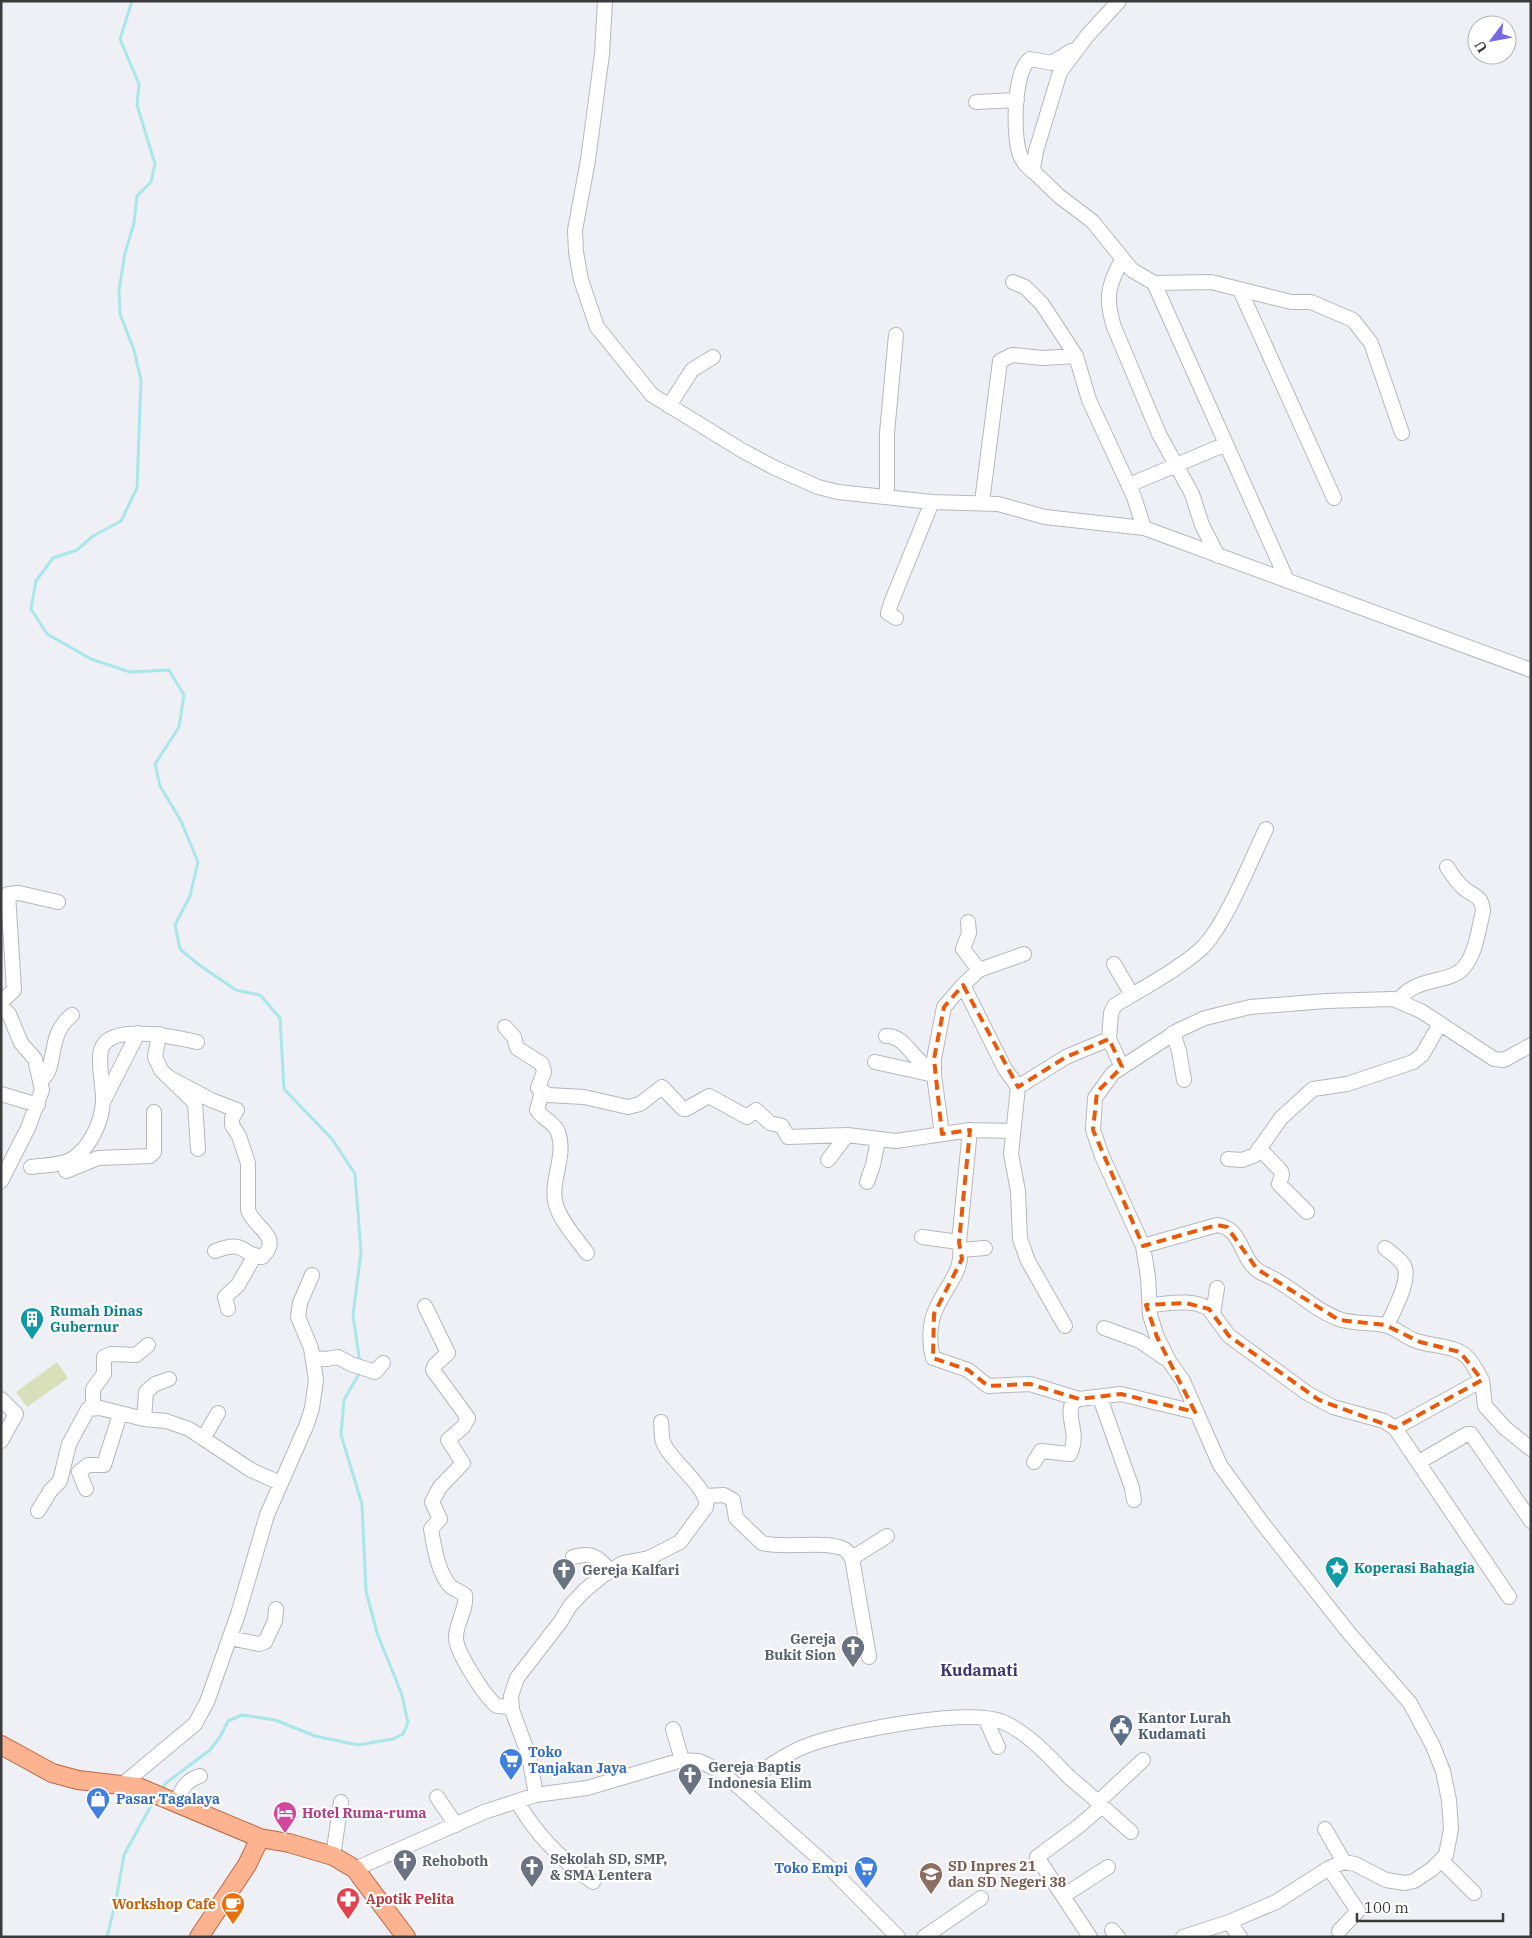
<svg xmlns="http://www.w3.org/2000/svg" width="1532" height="1938" font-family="'IBM Plex Serif',serif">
  <rect width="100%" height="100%" fill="#eef0f5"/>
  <!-- green -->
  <path fill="#d9dfbb" d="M57,1362L68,1378L27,1407L16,1392Z"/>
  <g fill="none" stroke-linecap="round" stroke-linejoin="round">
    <!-- stream -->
    <path stroke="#a8e6ea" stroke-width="3" d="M132,1L120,39L139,84L137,105L155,164L151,182L137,196L134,223L125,253L119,290L120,314L134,350L141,380L137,488L121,521L93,536L77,550L53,558L36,581L31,609L47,634L91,659L130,672L169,670L184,695L179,727L155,764L160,786L181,821L198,862L190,896L175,925L180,949L199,965L236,990L260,995L280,1018L284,1089L332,1139L355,1174L361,1252L353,1315L360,1364
      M161,1790L166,1783L210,1750L220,1737L228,1721L242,1715L275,1720L315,1736L358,1745L393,1739L403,1734L408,1723L402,1695L377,1633L366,1591L362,1504L341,1435L344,1400L360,1372
      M107,1937L116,1900L124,1855L154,1800"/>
    <!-- minor casing -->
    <g stroke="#b5b7bc" stroke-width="16">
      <path id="minor" d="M605,1L602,54L588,160L575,230L576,252L581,280L597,327L652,395L743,451L775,468L818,487L838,492L932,502L998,504L1045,517L1144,528L1531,670
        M1119,1L1087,36L1060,72L1036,151L1033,168L1035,173L1059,196L1092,221L1132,270L1154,283L1211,282L1291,302H1311L1353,320L1371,343L1402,433
        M976,102L1017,100
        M1035,173C1028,168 1023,163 1020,155C1013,137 1013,72 1030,59L1052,63L1071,51
        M1122,260C1108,285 1105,298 1114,327L1159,434L1192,494L1202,525L1218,556
        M1013,282L1025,287L1042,304L1076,356L1089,400L1134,497L1144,528
        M1154,283L1287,580
        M1240,290L1334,498
        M669,406L692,370L713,357
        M1129,485L1226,444
        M887,497V433L896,335
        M982,502L1000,361L1012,355L1043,358L1076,356
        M896,618L888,613L891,603L932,502
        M968,922L969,933L963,949L979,970
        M1114,964L1132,995
        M1398,1001C1416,975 1451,985 1465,966C1476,952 1479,928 1483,911C1482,897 1476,897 1466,890C1458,884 1452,875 1447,867
        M1,1002L14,990L8,894L19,893L58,902
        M1,1007L9,1014L21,1043L35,1059L42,1090L28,1128L1,1181
        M505,1027L514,1037L517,1048L542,1064L544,1072L538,1088L548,1095L584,1097L628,1107L640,1104L662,1087L683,1109H686L709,1096L747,1117L756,1110L770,1123L782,1126L788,1137L847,1135L896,1141L970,1130L1013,1131
        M1173,1033L1179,1051L1184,1080
        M159,1034L155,1057L161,1070L195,1103L198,1149
        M886,1036C902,1035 910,1053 921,1062L920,1072
        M1109,1039L1111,1013L1115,1005C1140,990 1186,965 1205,945C1228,919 1250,862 1266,829
        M875,1062L934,1075L942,1134
        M934,1075V1059L944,1007L963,985
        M168,1077L211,1100L237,1110L232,1118V1125L239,1136L248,1163V1210C253,1227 284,1237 262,1257C240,1255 248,1239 215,1251
        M41,1080C58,1070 46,1034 72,1015
        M1018,1087L1005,1069L963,985L979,970L1024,954
        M542,1092L537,1110C543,1119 554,1122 558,1132C567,1157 549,1181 556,1205C561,1222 577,1239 587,1253
        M1,1094L38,1105
        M103,1102L138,1033
        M970,1130L959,1242C966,1270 946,1285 936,1309C929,1323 929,1343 933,1358L968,1370L988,1386L1030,1384L1079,1399L1121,1394L1195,1412
        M1259,1148L1281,1171L1282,1175L1279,1184L1307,1212
        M1228,1159L1242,1160L1255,1155L1281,1118L1313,1089L1347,1084L1413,1062L1422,1055L1440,1024
        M828,1160L847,1135
        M31,1167C44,1165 60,1166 72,1159C90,1148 102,1122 103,1101C104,1087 95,1054 104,1044C119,1025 176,1037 197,1042
        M66,1171L98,1158L150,1156L154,1152V1112
        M867,1182L873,1165L878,1140
        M922,1237L959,1242
        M1143,1246L1217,1225C1245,1228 1239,1264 1264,1274C1291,1285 1313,1310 1339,1319C1352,1324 1369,1322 1384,1325C1394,1327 1404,1336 1414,1340C1431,1347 1455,1344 1468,1358C1473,1364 1478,1373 1482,1380
        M1385,1248C1391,1253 1399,1258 1403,1264C1413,1278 1393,1311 1387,1326
        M961,1250L985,1248
        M1150,1305C1168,1304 1192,1298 1209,1309L1229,1336L1307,1393L1333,1407L1384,1421L1395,1428L1509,1597
        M425,1306L448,1353L435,1365L433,1370L468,1418L463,1427L448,1440L463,1463L440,1487L432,1502L440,1519L431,1529C434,1546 438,1574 451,1587C456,1590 461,1592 465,1595C467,1609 456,1623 456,1637C455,1651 486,1698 497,1706L512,1707
        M228,1309L225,1297L238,1285L255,1255
        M1213,1314L1217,1288
        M1065,1326L1028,1261L1020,1239L1018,1191L1011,1154L1018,1087L1066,1057L1109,1039L1122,1067
        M1104,1328L1140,1341L1166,1359
        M313,1358L327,1359L338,1357L351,1364L375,1372L383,1363
        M169,1379L155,1384L146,1392L144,1419L166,1421L189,1429L251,1470L280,1483
        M1100,1398L1132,1488L1134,1500
        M1,1399L16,1414L1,1441
        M93,1407V1389L104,1374V1357L111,1354L136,1355L148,1345
        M1395,1428L1482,1380L1485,1406L1505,1428L1531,1449
        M204,1437L218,1413
        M1034,1462L1041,1451L1070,1454C1080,1432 1066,1420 1072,1403L1079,1399
        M1419,1462L1467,1434H1471L1531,1521
        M86,1489L79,1472L88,1465H104L120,1414
        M705,1496L724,1495L733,1500L736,1518L762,1543C783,1549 826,1540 844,1549C848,1551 849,1555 852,1558L869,1657
        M38,1511L51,1490L60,1481L69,1444L88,1409L100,1408L144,1419
        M573,1557C591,1552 598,1556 610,1571
        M852,1558L887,1536
        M230,1638L259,1644L265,1642L275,1621L276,1609
        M985,1718L998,1747
        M673,1729L682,1760
        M123,1784L195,1724L207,1702L238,1614L267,1515L307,1424L312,1408L316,1380L311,1348L298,1317L300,1303L312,1275
        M740,1788C762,1771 785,1753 811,1744C848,1731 969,1707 1003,1722C1030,1734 1050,1758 1070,1778C1081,1787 1092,1796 1102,1806L1079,1826L1037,1857L1090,1937
        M536,1795L529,1756L512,1710L511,1696L517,1678L561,1621L570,1606L584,1591L602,1576L623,1563L649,1558L680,1542L706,1507C710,1489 670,1461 663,1442C661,1435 662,1428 661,1422
        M437,1797L456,1825
        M517,1801C536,1835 561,1860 593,1882
        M1098,1802L1143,1760
        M177,1803C180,1790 186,1780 200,1776
        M1102,1806L1131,1832
        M1325,1829L1344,1862
        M333,1856L341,1802
        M1442,1861L1474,1893
        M1329,1868L1358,1911L1339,1931
        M355,1869L484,1812L536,1795L587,1788L682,1760L699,1761L718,1770L740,1788L832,1870L898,1937
        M1063,1896L1108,1867
        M1229,1922L1240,1937
        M1112,1930L1118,1937
        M924,1937L981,1898
        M1183,1937L1229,1922L1276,1902L1329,1868L1344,1862L1355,1864L1386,1880L1405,1883L1414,1881L1432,1869L1446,1855L1451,1829L1449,1800L1443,1771L1433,1746L1410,1703L1349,1633L1263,1524L1220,1465L1183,1381L1169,1361L1157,1337L1150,1315L1148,1277L1143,1246L1102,1156L1093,1130L1095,1098L1113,1073L1179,1030L1205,1018L1250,1007L1326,1001L1393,999L1421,1011L1494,1059L1504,1060L1531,1045"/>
    </g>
    <!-- major casing -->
    <g stroke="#b86843" stroke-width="20">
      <path id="major" d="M1,1745L52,1773L78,1780L138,1787L260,1838L289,1843L333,1856L355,1869L406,1937
        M199,1937L247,1865L260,1838"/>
    </g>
    <!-- minor -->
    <use href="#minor" stroke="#fff" stroke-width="14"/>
    <!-- major -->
    <use href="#major" stroke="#fdb390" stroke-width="18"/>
  </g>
  <!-- marked area -->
  <path fill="none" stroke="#e8590c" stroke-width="4" stroke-dasharray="10 6" stroke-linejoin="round" d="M963,985L1018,1087L1066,1057L1109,1039L1122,1067L1097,1092L1093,1130L1143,1246L1217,1225L1227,1227L1257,1269L1331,1315L1339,1320L1385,1325L1420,1342L1460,1352L1482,1380L1395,1428L1319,1400L1229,1336L1209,1309L1186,1303L1146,1305L1157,1337L1195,1412L1121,1394L1079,1399L1030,1384L988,1386L968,1370L933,1358L934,1314L962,1259L959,1242L970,1130L942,1134L934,1059L944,1007Z"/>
  <!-- icons -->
  <defs>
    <g id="building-pin" transform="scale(1.25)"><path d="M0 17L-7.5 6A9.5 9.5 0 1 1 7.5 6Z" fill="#0f9aa8" stroke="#fff"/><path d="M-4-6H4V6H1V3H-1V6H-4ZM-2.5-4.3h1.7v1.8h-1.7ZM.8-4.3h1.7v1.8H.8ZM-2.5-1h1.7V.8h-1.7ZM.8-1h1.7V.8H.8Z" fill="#fff"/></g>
    <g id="sight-pin" transform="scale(1.25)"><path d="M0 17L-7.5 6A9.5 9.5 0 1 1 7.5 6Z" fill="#0f9aa8" stroke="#fff"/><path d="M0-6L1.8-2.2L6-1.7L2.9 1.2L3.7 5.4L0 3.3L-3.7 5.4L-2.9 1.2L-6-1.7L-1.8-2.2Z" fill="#fff"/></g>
    <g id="church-pin" transform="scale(1.25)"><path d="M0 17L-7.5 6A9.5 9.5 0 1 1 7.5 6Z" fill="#6b7280" stroke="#fff"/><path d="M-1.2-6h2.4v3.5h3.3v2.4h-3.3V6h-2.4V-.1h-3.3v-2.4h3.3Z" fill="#fff"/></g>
    <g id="civic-pin" transform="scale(1.25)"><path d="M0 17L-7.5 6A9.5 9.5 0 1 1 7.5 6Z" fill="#5c6f8a" stroke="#fff"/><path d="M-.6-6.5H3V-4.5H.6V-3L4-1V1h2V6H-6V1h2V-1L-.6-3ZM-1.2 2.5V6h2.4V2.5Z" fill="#fff"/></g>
    <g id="supermarket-pin" transform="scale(1.25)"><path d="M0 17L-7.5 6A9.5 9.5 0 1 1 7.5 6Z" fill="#3f7fe0" stroke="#fff"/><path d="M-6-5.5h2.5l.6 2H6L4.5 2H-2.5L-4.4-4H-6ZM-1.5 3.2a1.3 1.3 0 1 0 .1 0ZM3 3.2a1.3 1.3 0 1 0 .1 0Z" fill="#fff"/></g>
    <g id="shop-pin" transform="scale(1.25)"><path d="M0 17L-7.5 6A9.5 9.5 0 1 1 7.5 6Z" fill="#3f7fe0" stroke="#fff"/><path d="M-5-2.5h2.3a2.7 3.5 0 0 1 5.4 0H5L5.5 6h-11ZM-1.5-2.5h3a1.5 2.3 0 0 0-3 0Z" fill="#fff"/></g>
    <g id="hotel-pin" transform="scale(1.25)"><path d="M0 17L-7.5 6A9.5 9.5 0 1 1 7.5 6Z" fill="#d1479c" stroke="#fff"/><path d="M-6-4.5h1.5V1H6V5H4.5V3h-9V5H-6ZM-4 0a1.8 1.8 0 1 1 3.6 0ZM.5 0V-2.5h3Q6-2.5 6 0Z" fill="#fff"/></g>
    <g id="school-pin" transform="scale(1.25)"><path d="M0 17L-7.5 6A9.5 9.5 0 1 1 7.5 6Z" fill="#8d6e63" stroke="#fff"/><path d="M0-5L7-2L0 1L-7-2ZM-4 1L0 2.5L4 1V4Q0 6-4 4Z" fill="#fff"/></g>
    <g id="pharmacy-pin" transform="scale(1.25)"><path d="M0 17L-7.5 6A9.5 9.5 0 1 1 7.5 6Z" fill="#e0444e" stroke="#fff"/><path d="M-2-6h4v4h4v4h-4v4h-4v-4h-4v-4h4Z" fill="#fff"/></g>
    <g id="cafe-pin" transform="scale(1.25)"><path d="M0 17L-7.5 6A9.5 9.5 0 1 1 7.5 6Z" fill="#e8710a" stroke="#fff"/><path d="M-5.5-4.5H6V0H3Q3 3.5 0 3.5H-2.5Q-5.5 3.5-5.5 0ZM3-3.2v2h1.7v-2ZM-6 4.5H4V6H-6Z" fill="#fff"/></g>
  </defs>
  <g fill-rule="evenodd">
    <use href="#building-pin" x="32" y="1319"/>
    <use href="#sight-pin" x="1337" y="1568"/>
    <use href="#church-pin" x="564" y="1570"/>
    <use href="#church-pin" x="853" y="1647"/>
    <use href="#civic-pin" x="1121" y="1726"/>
    <use href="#supermarket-pin" x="511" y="1760"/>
    <use href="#church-pin" x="690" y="1775"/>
    <use href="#shop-pin" x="98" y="1799"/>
    <use href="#hotel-pin" x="285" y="1813"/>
    <use href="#church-pin" x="405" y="1861"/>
    <use href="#church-pin" x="532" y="1867"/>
    <use href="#supermarket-pin" x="866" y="1868"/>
    <use href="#school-pin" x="931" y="1874"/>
    <use href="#pharmacy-pin" x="348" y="1899"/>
    <use href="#cafe-pin" x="233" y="1904"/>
  </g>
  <g text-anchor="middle" stroke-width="4.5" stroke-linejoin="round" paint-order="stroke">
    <!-- culture labels -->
    <g font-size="14" font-weight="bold" fill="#0d838f" stroke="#fff" text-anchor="start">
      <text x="50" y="1316">Rumah Dinas<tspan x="50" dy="16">Gubernur</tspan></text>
      <text x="1354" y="1573">Koperasi Bahagia</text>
    </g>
    <!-- worship labels -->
    <g font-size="14" font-weight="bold" fill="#5b616d" stroke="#fff" text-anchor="start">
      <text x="582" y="1575">Gereja Kalfari</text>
      <text x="836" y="1644" text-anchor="end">Gereja<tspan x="836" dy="16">Bukit Sion</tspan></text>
      <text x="708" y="1772">Gereja Baptis<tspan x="708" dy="16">Indonesia Elim</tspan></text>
      <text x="550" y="1864">Sekolah SD, SMP,<tspan x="550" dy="16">&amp; SMA Lentera</tspan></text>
      <text x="422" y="1866">Rehoboth</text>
    </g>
    <!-- service labels -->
    <g font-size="14" font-weight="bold" fill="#4e5e75" stroke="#fff" text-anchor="start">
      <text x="1138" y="1723">Kantor Lurah<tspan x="1138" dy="16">Kudamati</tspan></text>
    </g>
    <!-- shop labels -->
    <g font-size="14" font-weight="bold" fill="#366cbe" stroke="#fff" text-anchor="start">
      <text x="528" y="1757">Toko<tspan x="528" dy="16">Tanjakan Jaya</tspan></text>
      <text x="116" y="1804">Pasar Tagalaya</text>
      <text x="848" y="1873" text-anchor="end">Toko Empi</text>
    </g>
    <!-- hotel labels -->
    <g font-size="14" font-weight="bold" fill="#b23c85" stroke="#fff" text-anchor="start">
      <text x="302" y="1818">Hotel Ruma-ruma</text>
    </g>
    <!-- education labels -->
    <g font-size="14" font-weight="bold" fill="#785e54" stroke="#fff" text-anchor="start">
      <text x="948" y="1871">SD Inpres 21<tspan x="948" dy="16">dan SD Negeri 38</tspan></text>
    </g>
    <!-- health labels -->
    <g font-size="14" font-weight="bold" fill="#be3a42" stroke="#fff" text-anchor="start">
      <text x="366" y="1904">Apotik Pelita</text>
    </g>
    <!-- food labels -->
    <g font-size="14" font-weight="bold" fill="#c56008" stroke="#fff" text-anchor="end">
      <text x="216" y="1909">Workshop Cafe</text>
    </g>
    <!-- quarter labels -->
    <g font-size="16" font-weight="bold" fill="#3d3874" stroke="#fff">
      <text x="979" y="1676">Kudamati</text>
    </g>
  </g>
  <!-- border -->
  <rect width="1532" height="1938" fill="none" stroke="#3b3b3d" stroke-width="5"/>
  <!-- north arrow -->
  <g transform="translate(1492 40) rotate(238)"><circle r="24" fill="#ffffff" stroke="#b1b1b1"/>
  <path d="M0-4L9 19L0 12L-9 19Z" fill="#7669e4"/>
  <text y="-8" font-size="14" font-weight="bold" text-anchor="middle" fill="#3b3b3d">U</text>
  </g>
  <!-- scale -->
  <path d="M1357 1913v8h146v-8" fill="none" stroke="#3b3b3d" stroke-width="2.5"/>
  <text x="1364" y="1913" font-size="15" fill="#3b3b3d" stroke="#ffffff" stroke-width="4" paint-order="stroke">100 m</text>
</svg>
